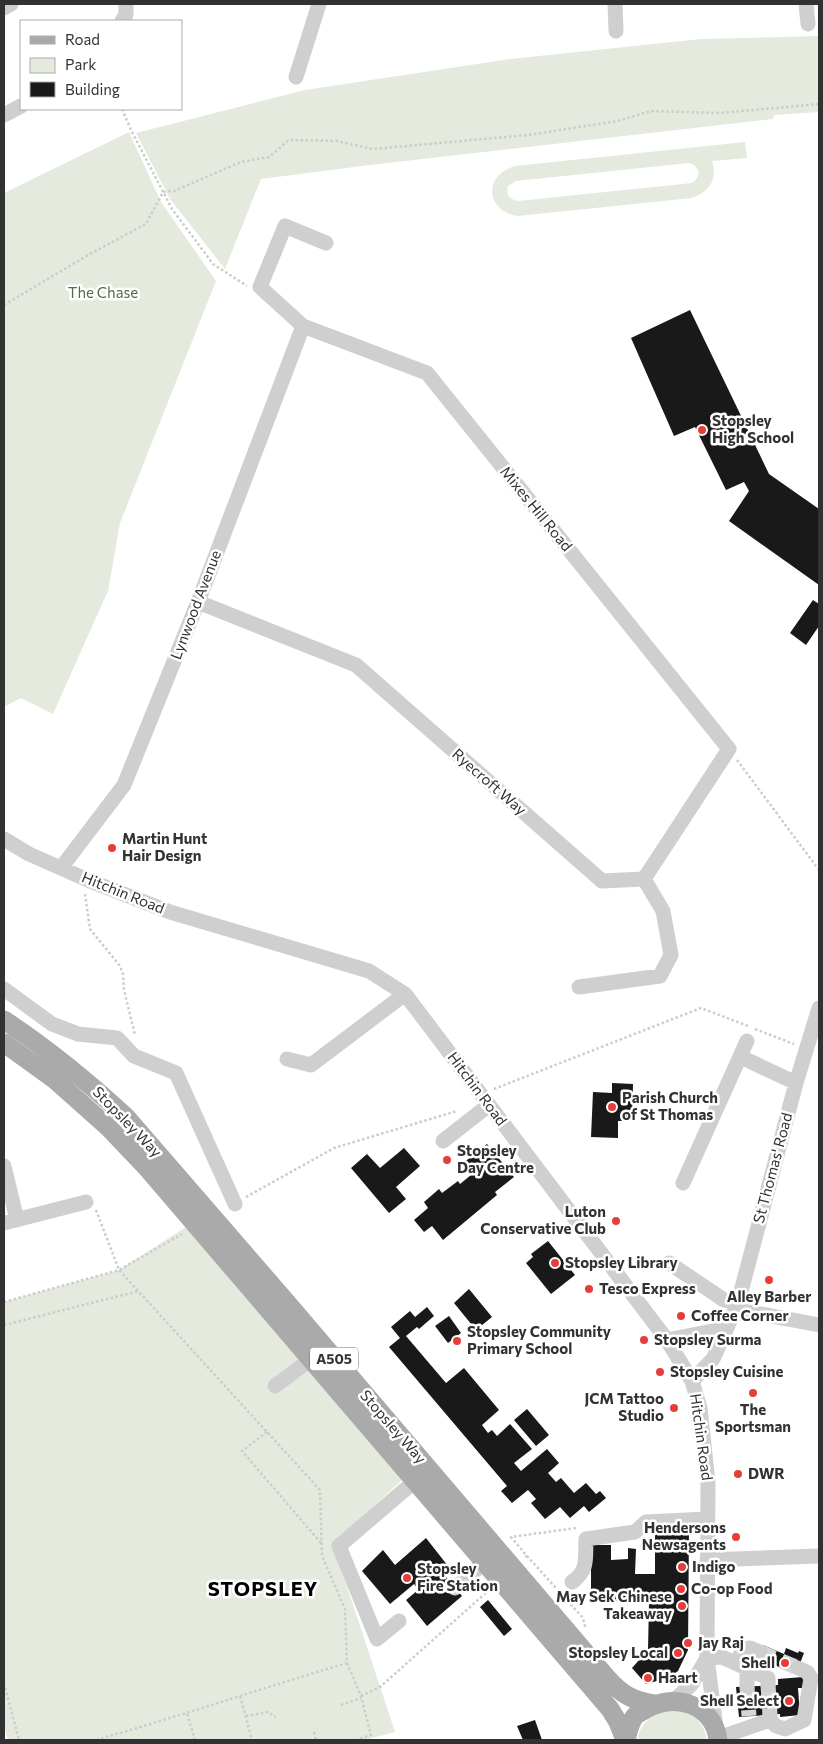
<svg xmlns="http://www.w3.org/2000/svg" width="823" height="1744" font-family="Commissioner,sans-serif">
  <rect width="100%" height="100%" fill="#fff"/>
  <!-- green -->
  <path fill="#e4ebde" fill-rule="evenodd" d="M819,36V112L774,115L773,119L370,165L261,179L225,269L170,199L136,133L305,90L510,59L701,39Z
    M129,132L161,202L216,281L120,523L108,591L53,714L21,698L4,707V193Z
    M745,142L747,158L712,161C718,179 709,192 692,198L518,216C485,211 483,175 515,166ZM689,163C700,166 702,176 692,183L518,201C509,199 506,195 508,186L516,181Z
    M186,1227L402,1480L333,1544L395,1732L365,1740H8L4,1727V1302L119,1270Z
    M664,1710C686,1711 703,1715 707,1740H637C640,1725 649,1716 664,1710Z"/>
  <!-- building -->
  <path fill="#191919" d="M690,310L769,474L819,509V585L729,521L749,491L744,482L726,490L695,427L674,436L631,338Z
    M813,600L819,604V626L806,645L790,633Z
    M612,1083L633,1084L632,1121H618V1138L591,1137L593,1092L612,1093Z
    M487,1144L514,1177L495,1192L497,1195L443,1240L432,1226L424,1232L414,1220L428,1208L424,1202L439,1189L442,1193L458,1181L460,1184L471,1175L462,1164Z
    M404,1148L420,1166L396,1187L406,1199L389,1213L351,1168L367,1154L380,1168Z
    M548,1241L575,1275L551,1294L526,1263L533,1257L531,1254Z
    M469,1289L492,1317L476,1330L454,1303Z
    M427,1307L434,1316L419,1329L417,1327L406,1336L446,1383L464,1368L499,1410L482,1425L488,1433L492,1430L497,1436L510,1424L532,1449L514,1463L521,1471L547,1449L559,1463L548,1473L556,1482L561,1478L574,1493L586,1483L596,1494L600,1491L606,1498L589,1512L584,1506L570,1518L560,1507L545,1519L531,1503L536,1499L528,1490L512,1503L501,1491L507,1486L389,1347L400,1338L391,1327L410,1311L415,1317Z
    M449,1316L461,1333L448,1343L435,1326Z
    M527,1409L549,1435L536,1446L514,1420Z
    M655,1528H689L688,1650L678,1671L668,1678L646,1684L632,1668L648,1650L649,1602L591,1601V1545H611V1560L628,1559V1548L636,1549L635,1574H655Z
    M426,1538L448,1566L442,1572L462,1596L427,1626L406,1600L418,1590L414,1584L390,1604L362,1571L383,1550L395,1565Z
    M488,1600L512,1629L504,1636L480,1607Z
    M763,1645L784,1654L786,1648L798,1653L799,1651L804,1653L796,1674L757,1658Z
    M803,1677L804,1688H798L800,1715L780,1717V1714L739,1717L736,1687L778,1685V1679Z
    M535,1720L542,1740H523L517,1726Z"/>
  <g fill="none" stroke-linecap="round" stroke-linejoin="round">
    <!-- minor-tunnel -->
    <path stroke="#d6d6d6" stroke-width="15" stroke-dasharray="15 8" stroke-linecap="butt" d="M760,1652L798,1668
      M768,1685L770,1715
      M747,1687L749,1716"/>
    <!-- path -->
    <path stroke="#ccc" stroke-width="2.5" stroke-dasharray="2.5 2.5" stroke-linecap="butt" d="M122,109L131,130L172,209L213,264L247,286
      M4,305L88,255L146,224L163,192L174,191L241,162L269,157L289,140L337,141L373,149L528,135L618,121L651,111L720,113L819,104
      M737,760L819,870
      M85,894L90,929L120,966L123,974L124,990L135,1035
      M755,1029L794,1044
      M494,1089L701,1008L748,1026
      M246,1197L334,1148L457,1111
      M96,1210L119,1270L182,1234
      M4,1302L119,1270L320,1490L322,1556L345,1609L347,1663C263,1688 180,1716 96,1740
      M4,1325L139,1291
      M267,1432L242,1451L321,1543
      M527,1556L583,1618L585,1627
      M525,1557L527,1556L511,1537L576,1528
      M347,1663L361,1696L371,1735L356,1740
      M4,1683L19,1740
      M240,1696L252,1740
      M361,1696L380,1687L488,1591L489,1593
      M341,1705L361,1698
      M187,1714L195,1740
      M246,1716L268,1712L276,1717
      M314,1732L316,1740"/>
    <!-- minor -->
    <path stroke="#cfcfcf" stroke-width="15" d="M615,4L616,31
      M806,4L808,24
      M4,8L11,4
      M122,21L126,15V4
      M296,77L319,4
      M4,115L21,106
      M198,602L356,665L602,881L644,879L729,749L427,373L303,326L260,287L285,226L326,243
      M4,839L29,854L90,881L170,912L369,971L405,994L667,1340L692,1381L700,1408L708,1482L707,1658L716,1728
      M61,868L124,785L198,602L303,326
      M579,987L660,976L671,955L663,911L644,879
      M4,989L52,1024L78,1034L117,1038L134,1056L176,1073L235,1204
      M741,1057L796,1083
      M287,1059L311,1065L405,994
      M443,1141L489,1105
      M4,1166L17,1220
      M683,1183L747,1041
      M4,1223L86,1202
      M669,1263L724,1300L738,1303
      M735,1309L819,1325
      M667,1340L727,1328
      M692,1381L713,1359L738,1303L796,1083L819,1008
      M275,1386L311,1359
      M707,1560L819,1556
      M572,1582C589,1570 585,1558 586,1539L635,1532L646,1522L707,1519
      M455,1588L492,1556
      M399,1621L377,1639L339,1546L415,1481
      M707,1658L722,1657L768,1678V1685
      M736,1663L743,1649L750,1648L760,1652
      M747,1687V1668L749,1661
      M673,1701L691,1685L707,1658
      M770,1720L776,1726L785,1729L804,1720L811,1678L807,1672L798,1668
      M718,1738L770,1720V1715"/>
    <!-- major -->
    <path stroke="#aaa" stroke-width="19" d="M4,1020C48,1049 87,1081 126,1117L288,1304L607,1678C621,1694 633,1701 654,1704
      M4,1043L54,1079L109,1128L148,1169L610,1709L618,1722L625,1740
      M626,1740C628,1732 630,1721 636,1715C639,1713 643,1711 646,1709C675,1692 714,1705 718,1740"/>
  </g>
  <!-- markers -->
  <g fill="#e43e39" stroke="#fff" stroke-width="2">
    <circle cx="702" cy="430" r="5"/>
    <circle cx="112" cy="848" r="5"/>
    <circle cx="612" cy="1107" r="5"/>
    <circle cx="447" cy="1160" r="5"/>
    <circle cx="616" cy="1221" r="5"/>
    <circle cx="555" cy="1263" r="5"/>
    <circle cx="769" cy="1280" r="5"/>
    <circle cx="589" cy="1289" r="5"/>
    <circle cx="681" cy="1316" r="5"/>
    <circle cx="644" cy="1340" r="5"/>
    <circle cx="457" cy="1341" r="5"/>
    <circle cx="660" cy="1372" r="5"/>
    <circle cx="753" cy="1393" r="5"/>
    <circle cx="674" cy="1408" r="5"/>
    <circle cx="738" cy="1474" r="5"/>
    <circle cx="736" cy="1537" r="5"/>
    <circle cx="682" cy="1567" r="5"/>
    <circle cx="407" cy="1578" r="5"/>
    <circle cx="681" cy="1589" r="5"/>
    <circle cx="682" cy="1606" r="5"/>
    <circle cx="688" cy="1643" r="5"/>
    <circle cx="678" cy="1653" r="5"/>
    <circle cx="785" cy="1663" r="5"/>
    <circle cx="648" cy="1678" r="5"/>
    <circle cx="789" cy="1701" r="5"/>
  </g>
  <g text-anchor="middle" stroke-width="5" stroke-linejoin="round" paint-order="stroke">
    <!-- shield labels -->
    <rect fill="#fff" stroke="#707070" stroke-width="1" x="310" y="1347.5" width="48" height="23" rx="4"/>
    <g font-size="14" font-weight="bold" fill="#323232">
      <text x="334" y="1364">A505</text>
    </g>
    <!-- park labels -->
    <g font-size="15" fill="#506f3f" stroke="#fff">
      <text x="103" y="298">The Chase</text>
    </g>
    <!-- poi labels -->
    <g font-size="15" font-weight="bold" fill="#323232" stroke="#fff" text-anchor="start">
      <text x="712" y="426">Stopsley<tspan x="712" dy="17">High School</tspan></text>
      <text x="122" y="844">Martin Hunt<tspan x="122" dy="17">Hair Design</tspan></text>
      <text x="622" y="1103">Parish Church<tspan x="622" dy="17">of St Thomas</tspan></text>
      <text x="457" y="1156">Stopsley<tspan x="457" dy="17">Day Centre</tspan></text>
      <text x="606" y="1217" text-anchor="end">Luton<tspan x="606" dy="17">Conservative Club</tspan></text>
      <text x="565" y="1268">Stopsley Library</text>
      <text x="599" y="1294">Tesco Express</text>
      <text x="769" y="1302" text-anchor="middle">Alley Barber</text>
      <text x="691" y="1321">Coffee Corner</text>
      <text x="467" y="1337">Stopsley Community<tspan x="467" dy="17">Primary School</tspan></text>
      <text x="654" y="1345">Stopsley Surma</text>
      <text x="670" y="1377">Stopsley Cuisine</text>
      <text x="664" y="1404" text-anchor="end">JCM Tattoo<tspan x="664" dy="17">Studio</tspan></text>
      <text x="753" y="1415" text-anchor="middle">The<tspan x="753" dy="17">Sportsman</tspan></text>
      <text x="748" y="1479">DWR</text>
      <text x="726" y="1533" text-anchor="end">Hendersons<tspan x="726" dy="17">Newsagents</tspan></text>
      <text x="692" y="1572">Indigo</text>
      <text x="417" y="1574">Stopsley<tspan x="417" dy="17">Fire Station</tspan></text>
      <text x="691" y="1594">Co-op Food</text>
      <text x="672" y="1602" text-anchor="end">May Sek Chinese<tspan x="672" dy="17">Takeaway</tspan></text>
      <text x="698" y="1648">Jay Raj</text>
      <text x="668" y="1658" text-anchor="end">Stopsley Local</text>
      <text x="775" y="1668" text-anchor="end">Shell</text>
      <text x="658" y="1683">Haart</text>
      <text x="779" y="1706" text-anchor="end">Shell Select</text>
    </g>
    <!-- street labels -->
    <g font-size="15" fill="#323232" stroke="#fff">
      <text transform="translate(536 509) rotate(51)" y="5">Mixes Hill Road</text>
      <text transform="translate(196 605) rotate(-69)" y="5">Lynwood Avenue</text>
      <text transform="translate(489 782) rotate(41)" y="5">Ryecroft Way</text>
      <text transform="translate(123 893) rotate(22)" y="5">Hitchin Road</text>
      <text transform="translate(477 1089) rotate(53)" y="5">Hitchin Road</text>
      <text transform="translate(127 1122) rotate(46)" y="5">Stopsley Way</text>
      <text transform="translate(773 1168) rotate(-75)" y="5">St Thomas' Road</text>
      <text transform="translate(393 1427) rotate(49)" y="5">Stopsley Way</text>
      <text transform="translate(701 1437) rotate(82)" y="5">Hitchin Road</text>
    </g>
    <!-- district labels -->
    <g font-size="20" font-weight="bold" letter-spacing="1" fill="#000" stroke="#fff">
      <text x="263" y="1596">STOPSLEY</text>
    </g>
  </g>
  <!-- border -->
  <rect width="823" height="1744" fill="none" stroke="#323232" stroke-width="10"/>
  <!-- legend -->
  <rect x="20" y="20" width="162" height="90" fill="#ffffff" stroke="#adadad"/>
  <rect x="30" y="36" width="25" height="8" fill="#aaaaaa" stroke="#adadad"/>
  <text x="65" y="45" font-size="15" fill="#323232">Road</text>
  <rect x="30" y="58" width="25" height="15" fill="#e4ebde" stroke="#adadad"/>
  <text x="65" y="70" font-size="15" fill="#323232">Park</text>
  <rect x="30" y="82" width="25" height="15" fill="#191919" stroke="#adadad"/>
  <text x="65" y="95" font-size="15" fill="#323232">Building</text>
</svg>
